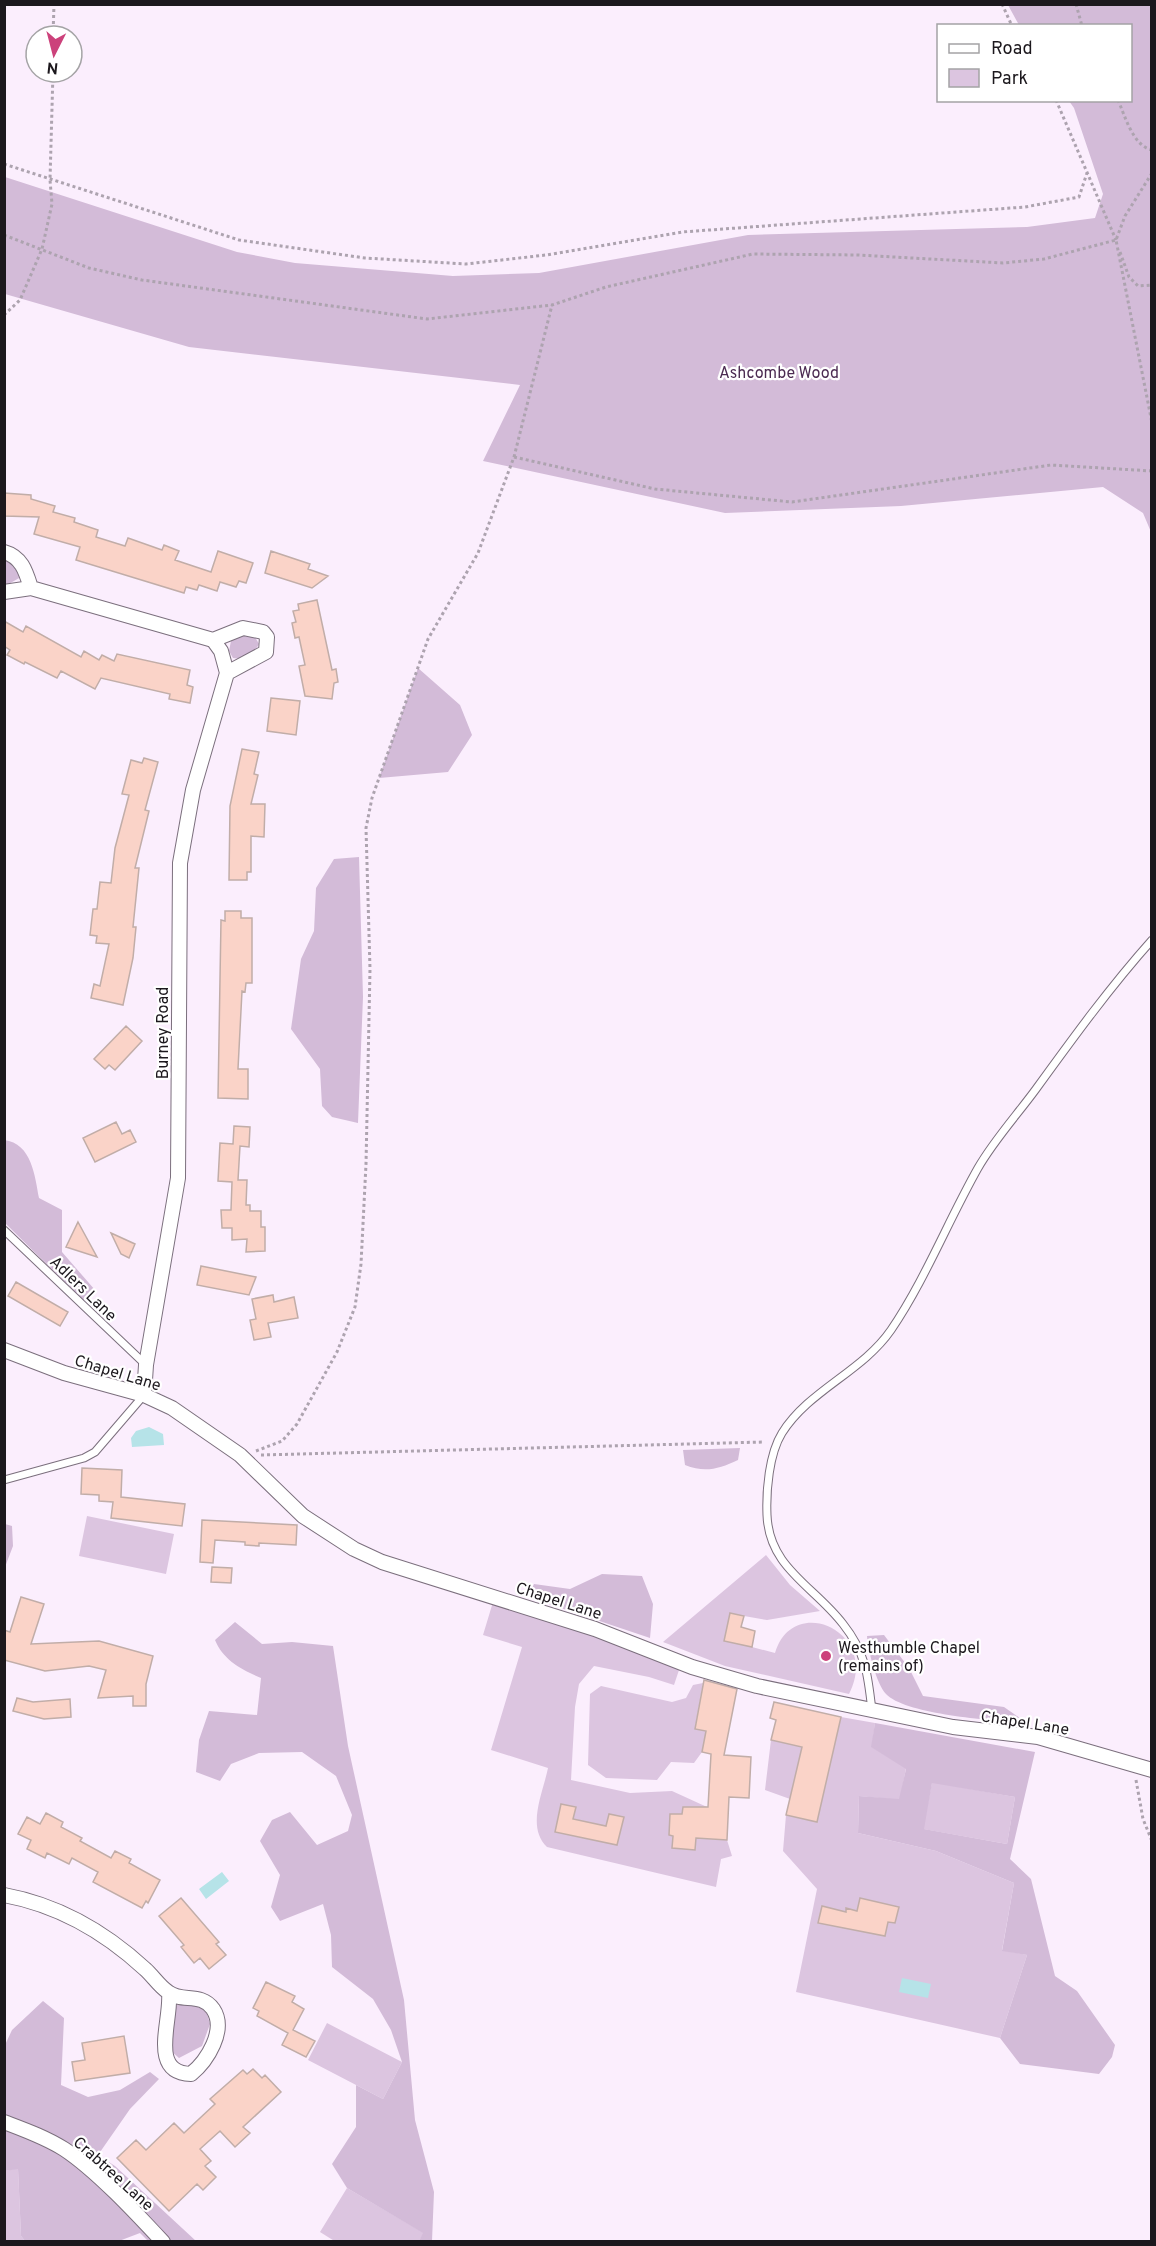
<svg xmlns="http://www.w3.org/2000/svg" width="1156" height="2246" font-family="Overpass,sans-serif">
  <rect width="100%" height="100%" fill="#fbeefd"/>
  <!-- green -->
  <path fill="#dcc5e0" d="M87,1516L174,1534L166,1574L79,1556Z
    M766,1555L790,1585L820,1611L767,1620L744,1616L741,1627L755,1631L752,1647L775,1653C793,1592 881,1632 849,1694L725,1666L663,1642Z
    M493,1602L655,1657L679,1670L674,1685L649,1677L594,1666L579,1684L575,1707L571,1780L630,1793L672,1791L707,1807L706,1838L727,1840L732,1856L721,1859L716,1887L547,1847C526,1827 543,1793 548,1768L491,1750L522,1647L483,1635Z
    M703,1683L695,1728L706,1731L702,1752L694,1763L671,1762L657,1780L606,1778L588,1765L590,1694L601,1686L672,1702L686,1698L693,1685Z
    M841,1717L875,1723L872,1747L906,1768L900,1800L859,1796L858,1833L936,1851L1014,1883L1002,1950L1027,1955L1000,2038L796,1992L817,1889L783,1851L786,1815L817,1821Z
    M771,1740L802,1747L790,1799L765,1790Z
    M932,1782L1015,1797L1007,1844L923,1829Z
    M327,2023L402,2062L383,2099L308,2060Z
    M18,2168L21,2236L25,2241L5,2242V2171Z
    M347,2188L424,2233L419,2241L336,2242L320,2232Z"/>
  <!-- forest -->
  <path fill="#d3bbd8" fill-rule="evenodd" d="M1008,5H1151V532L1143,513L1103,487L901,506L725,513L483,461L520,385L189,347L5,294V177L237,252L295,263L453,276L539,273L748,235L1027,227L1095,218L1103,194L1074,108L1069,101L1130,100V26L1019,25Z
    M5,558L11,559L21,577L5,586Z
    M247,634L255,637L259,644C254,654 244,660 233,658L229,651L231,641Z
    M418,668L460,705L472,735L448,772L379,778Z
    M359,857L363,997L358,1123L332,1117L322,1106L320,1069L291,1029L301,959L314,931L316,888L334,859Z
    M4,1140C32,1143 35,1177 39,1198L62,1210V1252L95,1290L83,1300L5,1223Z
    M740,1448L738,1460C719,1469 705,1473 685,1465L683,1450Z
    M5,1524L12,1526L13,1546L5,1567Z
    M602,1574L642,1576L653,1604L650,1638L528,1597L534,1584L570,1589Z
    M235,1622L262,1644L292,1642L333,1646L348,1746L404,2000L415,2120L434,2192L432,2241H419L423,2233L347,2188L332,2164L356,2127V2085L383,2099L402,2062L391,2030L373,1999L332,1967L331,1935L323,1904L280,1921L271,1907L280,1875L260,1841L272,1820L290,1812L317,1845L348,1831L352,1815L336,1776L302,1752L259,1753L231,1764L220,1781L196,1772L199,1740L209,1711L257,1715L261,1678C242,1670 223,1660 215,1640Z
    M884,1635L909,1668L923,1696L1004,1707L1027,1723C997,1721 906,1715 886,1694C876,1683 868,1650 867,1636Z
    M875,1723L1035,1752L1010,1859L1031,1879L1055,1976L1077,1991L1115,2045L1112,2057L1099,2074L1020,2064L1000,2038L1027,1955L1002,1951L1014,1883L936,1851L858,1833L859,1796L899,1799L906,1769L871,1747ZM932,1783L1015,1797L1007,1844L924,1829Z
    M43,2001L64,2018L61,2085L88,2097L120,2090L150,2072L159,2079L130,2109L98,2155L115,2166L196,2241H148L140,2233L119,2241H25L21,2236L18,2169L5,2171V2045L12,2030Z
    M180,2001L206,2010L210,2024L202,2046L179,2058L171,2051L173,2011Z"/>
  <!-- water -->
  <path fill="#b6e3e8" d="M149,1427L163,1434L164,1445L132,1447L131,1438L136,1431Z
    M222,1872L229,1881L206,1899L199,1889Z
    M902,1978L931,1984L928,1998L899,1992Z"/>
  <!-- building -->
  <path fill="#fad3c8" stroke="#c1ada8" stroke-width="1.5" d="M4,493L31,495V499L55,506L53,512L75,518L74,522L98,530L96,537L125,546L128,538L162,550L164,545L179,551L175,560L211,572L218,551L253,563L246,583L239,581L236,587L220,582L217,591L199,585L197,590L186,587L184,593L76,560L80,547L34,534L39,517L4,516Z
    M271,551L310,564L308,569L328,576L312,588L265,573Z
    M317,600L332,670L336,669L338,682L334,683L332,699L305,696L299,666L305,665L299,637L295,638L292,623L296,622L293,611L299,610L298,604Z
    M4,621L23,632L26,626L81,657L84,651L99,660L102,655L114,661L117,654L190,670L187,685L193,687L190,703L169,699L170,694L101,678L95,689L61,671L57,678L25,662L24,664L7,655L10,650L4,646Z
    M271,698L300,701L296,735L267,731Z
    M242,749L259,752L254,774L258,775L251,804H265L264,837L251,836V872H247V880H229L230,806Z
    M144,758L158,762L145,810L149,811L135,868H139L133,927H136L133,958L123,1005L91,998L94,984L100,986L109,944L96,943L97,936L90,935L93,909H97L100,882L111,883L115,848L129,795L122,794L131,760L142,763Z
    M225,911H241V918H252V983H246L245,992L242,991L238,1069H248V1099L218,1098L221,920L225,921Z
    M126,1026L142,1041L115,1070L109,1065L105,1069L94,1059Z
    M116,1122L122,1134L130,1130L136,1142L95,1162L83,1138Z
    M234,1126L250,1127L249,1147L240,1146L238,1180H247L246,1205H250V1211H261V1227H265V1251L246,1252L247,1239L232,1240V1228H222L221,1210H231L232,1182L218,1181L220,1143L233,1144Z
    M78,1222L97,1257L66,1247Z
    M111,1233L135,1244L129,1258L121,1254Z
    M201,1266L256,1277L249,1295L197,1285Z
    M16,1282L68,1312L60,1326L8,1296Z
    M273,1295L274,1302L294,1297L298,1318L268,1323L271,1337L254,1340L250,1320L256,1319L252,1299Z
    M82,1468L122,1470L121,1497L185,1504L182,1526L111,1518L113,1502L99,1501V1495L81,1494Z
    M202,1520L297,1525L296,1545L259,1543V1546L245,1545V1542L215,1540L213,1563L200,1562Z
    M212,1567L232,1568L231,1583L211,1582Z
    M21,1597L44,1604L31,1644L99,1641L153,1656L146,1684V1706H133V1696L98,1698L106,1670L89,1666L45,1671L4,1660V1630L10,1632Z
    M730,1613L744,1616L741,1627L755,1631L752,1647L724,1641Z
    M704,1680L737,1689L724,1755L751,1757L749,1798L729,1797L727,1840L696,1838L695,1850L672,1848L673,1836L669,1835L670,1814H682L683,1807H708L711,1754L702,1752L706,1731L695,1729Z
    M17,1698L33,1702L70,1699L71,1717L44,1719L13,1711Z
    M774,1702L841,1717L817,1822L786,1815L802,1747L771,1740L776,1720L770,1718Z
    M561,1804L576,1807L573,1819L606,1826L609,1814L624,1817L617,1845L555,1832Z
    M46,1813L63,1822L61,1827L82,1838L80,1841L111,1858L115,1851L131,1859L129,1863L160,1880L148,1903L146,1901L142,1908L93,1882L98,1872L72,1858L69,1864L47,1853L45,1858L27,1849L31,1840L18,1834L27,1817L40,1824Z
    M181,1898L219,1942L216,1944L226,1955L209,1969L200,1958L194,1963L181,1947L184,1945L159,1916Z
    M860,1898L899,1907L895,1923L888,1922L885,1936L818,1923L822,1906L846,1912V1908L857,1911Z
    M266,1982L295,1996L292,2002L304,2009L293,2030L315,2041L306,2057L282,2045L288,2033L257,2016L259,2011L253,2008Z
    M124,2036L130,2073L75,2081L72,2062L85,2060L82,2043Z
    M253,2069L262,2078L265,2075L281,2092L243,2127L250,2133L235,2147L220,2131L200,2149L211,2161L205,2166L216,2177L203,2190L197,2184L169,2211L117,2158L136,2140L146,2150L174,2123L184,2133L215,2104L210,2099L243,2070L247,2074Z"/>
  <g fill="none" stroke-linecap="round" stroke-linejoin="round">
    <!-- lane casing -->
    <g stroke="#7b6f7d" stroke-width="9">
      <path id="lane" d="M4,1230L146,1365
        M4,1480L84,1458L95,1452L144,1395
        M872,1711C868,1675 866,1653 843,1624C814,1586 769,1568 767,1515C766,1491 769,1454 782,1433C809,1390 862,1372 891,1330C925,1280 948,1221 978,1168C994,1140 1017,1115 1036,1089C1073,1038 1110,987 1152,940"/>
    </g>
    <!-- street casing -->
    <g stroke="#7b6f7d" stroke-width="16">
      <path id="street" d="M4,552C22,557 26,572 31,588
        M4,592L31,588L213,640L221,651L227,673L193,790L180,863L178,1178L146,1365L144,1395
        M213,640L243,628L263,632L267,637L266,652L227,673
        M4,1350L64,1373L144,1395L172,1408L240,1455L303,1516L354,1549L382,1562L595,1629L692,1667L757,1686L953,1727L1038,1737L1152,1770
        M4,1895C58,1905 105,1932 145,1969C153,1976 159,1986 168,1992C182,2003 201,1992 213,2009C227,2030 207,2061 191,2074C148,2073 172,2020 169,1993
        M4,2122C25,2130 45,2137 64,2149C96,2170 136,2213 163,2242"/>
    </g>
    <!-- path -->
    <path stroke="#ada3af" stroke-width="3" stroke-dasharray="3 3" stroke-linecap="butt" d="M1002,4L1012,26
      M1076,4L1082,26
      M53,36L54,4
      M1056,100L1116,240
      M1118,100C1125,116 1133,146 1152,150
      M4,164L239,240L365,258L466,264L546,255L682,232L1025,207L1079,197L1087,173
      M1152,173L1125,216L1116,240L1152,423
      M4,235L89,268L142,280L427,319L552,305L606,287L753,254L858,255L1003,263L1044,259L1116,240
      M1120,252L1129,277L1138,286L1152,285
      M4,315L20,300L42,249L52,204L50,180L53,72
      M514,457L655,489L792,502L1051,465L1152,471
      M256,1451L282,1441L297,1424L337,1352L355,1307L361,1264L366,1164L370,969L366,828L372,798L428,639L478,553L514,457L552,305
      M261,1455L764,1442
      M1136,1780L1143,1819L1152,1841"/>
    <!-- lane -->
    <use href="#lane" stroke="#fff" stroke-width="7"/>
    <!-- street -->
    <use href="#street" stroke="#fff" stroke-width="14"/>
  </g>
  <!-- markers -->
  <circle fill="#cc427b" stroke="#fff" stroke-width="2" cx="826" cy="1656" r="6"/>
  <g text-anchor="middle" stroke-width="4.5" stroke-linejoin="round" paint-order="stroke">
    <!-- park labels -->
    <g font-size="16" fill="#4c2b52" stroke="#fff">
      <text x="779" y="378">Ashcombe Wood</text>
    </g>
    <!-- street labels -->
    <g font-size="16" fill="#1c181d" stroke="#fff">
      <text transform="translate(162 1033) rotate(-90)" y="6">Burney Road</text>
      <text transform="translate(84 1288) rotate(44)" y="6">Adlers Lane</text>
      <text transform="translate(118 1372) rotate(17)" y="6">Chapel Lane</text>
      <text transform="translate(559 1600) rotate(18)" y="6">Chapel Lane</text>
      <text transform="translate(1025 1722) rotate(9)" y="6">Chapel Lane</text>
      <text transform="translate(114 2173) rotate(42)" y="6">Crabtree Lane</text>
    </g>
    <!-- poi labels -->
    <g font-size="16" fill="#1c181d" stroke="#fff" text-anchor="start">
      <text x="838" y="1653">Westhumble Chapel<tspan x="838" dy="18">(remains of)</tspan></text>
    </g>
  </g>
  <!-- border -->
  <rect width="1156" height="2246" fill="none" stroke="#1c181d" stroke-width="12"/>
  <!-- legend -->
  <rect x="937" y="24" width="195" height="78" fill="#ffffff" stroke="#a4a3a5" stroke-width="1.5"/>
  <rect x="949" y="44" width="30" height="9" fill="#ffffff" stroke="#a4a3a5" stroke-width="1.5"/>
  <text x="991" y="54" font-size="18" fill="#1c181d">Road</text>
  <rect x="949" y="69" width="30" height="18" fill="#dcc5e0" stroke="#a4a3a5" stroke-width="1.5"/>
  <text x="991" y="84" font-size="18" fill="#1c181d">Park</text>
  <!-- north arrow -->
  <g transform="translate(54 54) rotate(186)"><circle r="28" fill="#ffffff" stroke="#a4a3a5" stroke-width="1.5"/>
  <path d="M0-4.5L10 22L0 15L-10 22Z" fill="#cc427b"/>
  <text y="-9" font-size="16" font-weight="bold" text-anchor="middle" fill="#1c181d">N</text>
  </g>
</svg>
